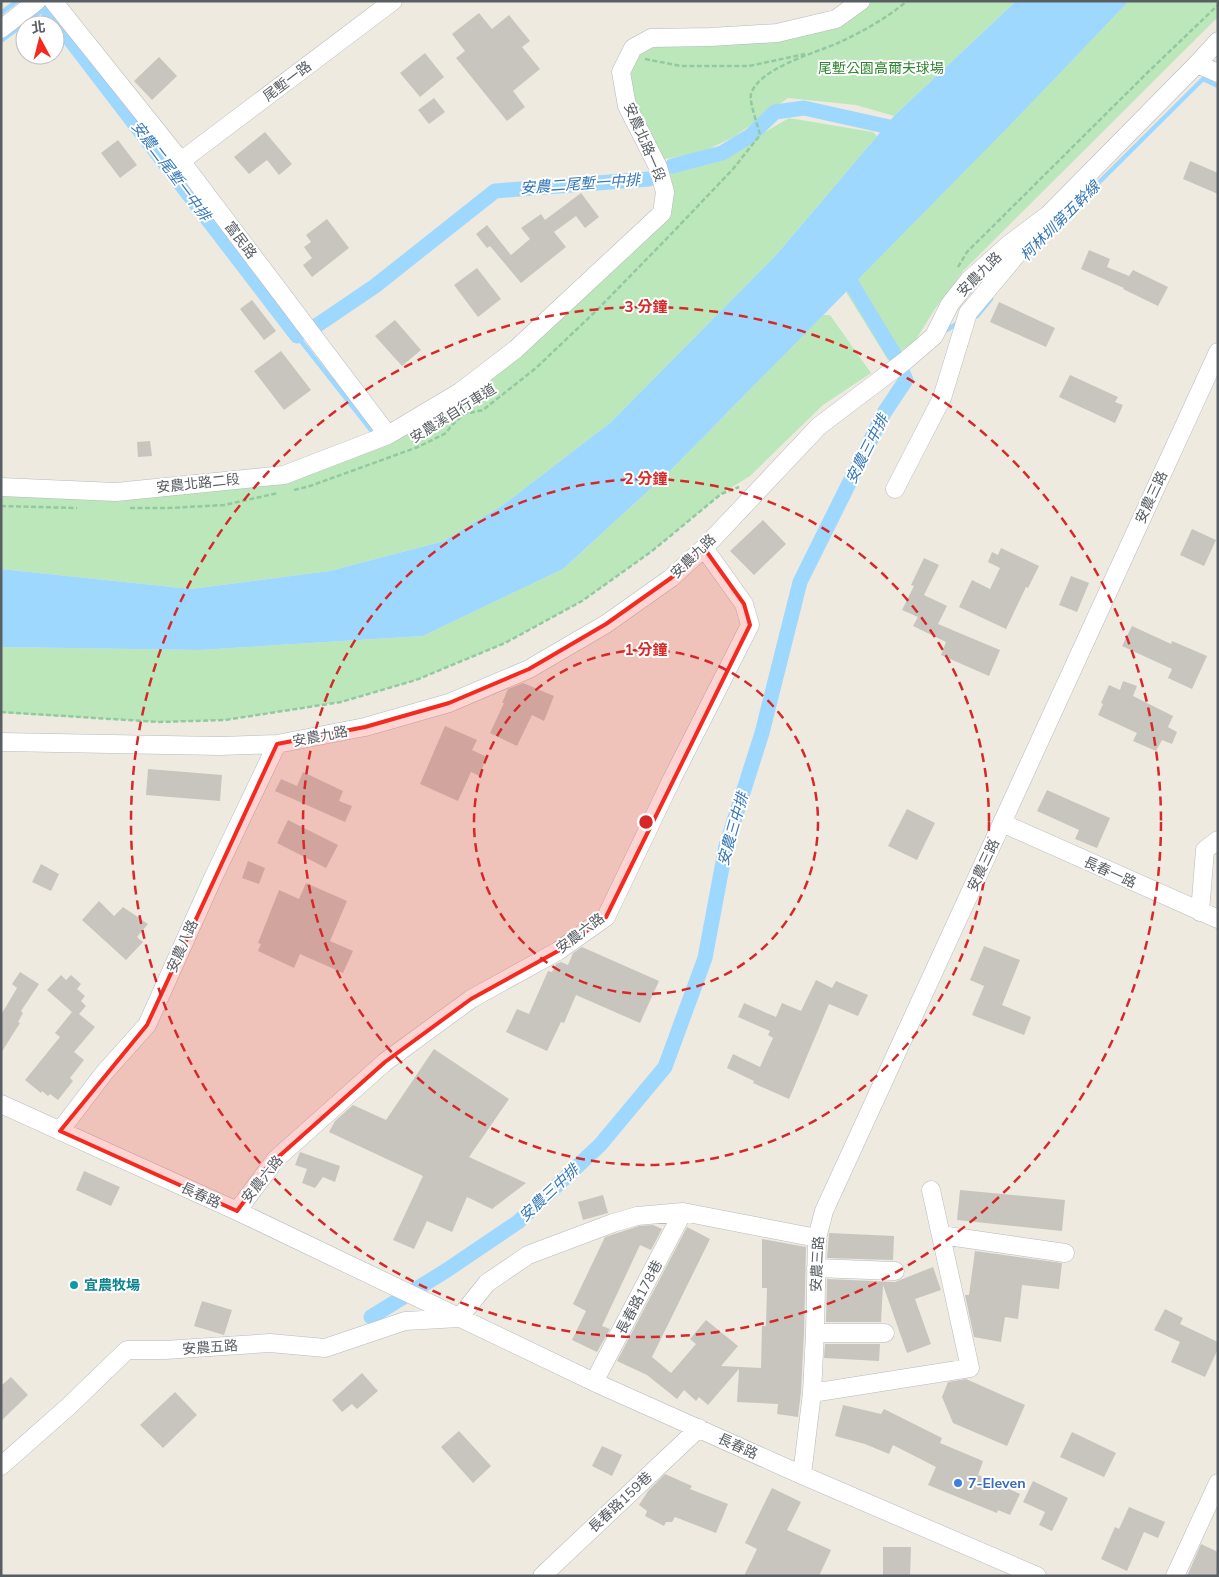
<svg xmlns="http://www.w3.org/2000/svg" width="1219" height="1577" font-family="Mulish,'Noto Sans TC',sans-serif">
  <rect width="100%" height="100%" fill="#eeeae0"/>
  <!-- green -->
  <path fill="#bce7bb" d="M861,1H1016L894,116L856,105L788,98L734,137L702,152L655,161L621,72L633,48L777,33Z
    M1129,1H1218V17L964,270L935,309L915,341L888,360L846,292Z
    M789,118L873,132L877,136L777,254L611,422L503,505L444,541L330,571L191,589L1,569V487L116,492L284,475L460,392L662,213L660,176L703,165L742,149L760,135Z
    M823,315H830L871,373L823,405L750,476L721,494L652,551L582,601L505,643L416,680L341,702L225,720L159,722L1,713V647L199,650L423,636L563,569L671,470Z"/>
  <!-- water -->
  <path fill="#9fd8ff" d="M1016,1H1129L1008,127L671,470L563,569L423,636L199,650L1,647V569L191,589L330,571L444,541L503,505L611,422L777,254L894,116Z"/>
  <g fill="none" stroke-linecap="round" stroke-linejoin="round">
    <!-- stream -->
    <path stroke="#9fd8ff" stroke-width="4.5" d="M1,13L17,1
      M1,41L44,9
      M1034,247L1203,79L1218,86
      M977,316L991,299
      M943,332L960,322
      M297,336L371,430"/>
    <!-- canal -->
    <path stroke="#9fd8ff" stroke-width="15" d="M45,7L297,336
      M672,166L722,153L750,136L775,112L804,108L894,128L904,126
      M316,326L375,286L495,191L649,179
      M371,1317L447,1270L518,1222L600,1145L665,1067L705,958L726,846L762,733L800,582L884,413L906,380L897,359L842,268"/>
  </g>
  <!-- building -->
  <path fill="#c8c5be" d="M479,13L492,29L509,15L530,41L522,47L540,69L513,91L525,107L507,121L456,58L465,51L452,34Z
    M425,53L444,77L420,97L400,73Z
    M159,57L177,76L152,100L134,81Z
    M434,98L445,112L429,124L418,110Z
    M265,132L292,164L279,175L267,160L249,174L234,157Z
    M118,140L137,165L120,178L101,153Z
    M1190,161L1218,173V194L1183,179Z
    M581,193L599,217L585,228L576,216L554,232L566,247L521,283L490,246L487,248L476,234L487,225L511,255L530,239L521,228L541,214L545,220Z
    M327,219L349,248L312,277L303,265L312,258L304,247L311,242L306,235Z
    M1089,250L1110,259L1107,267L1129,276L1133,270L1168,287L1158,306L1123,289L1124,288L1081,269Z
    M477,268L501,299L478,317L454,285Z
    M252,300L276,331L264,340L240,309Z
    M999,302L1055,328L1046,347L990,322Z
    M395,320L421,350L402,366L375,336Z
    M281,351L311,390L284,410L254,371Z
    M1070,375L1118,397L1115,402L1123,405L1115,423L1059,397Z
    M150,441L152,456L138,457L137,442Z
    M763,520L786,544L754,575L730,551Z
    M1192,529L1216,540L1204,566L1180,555Z
    M1001,548L1039,566L1028,588L1026,587L1006,629L959,607L972,580L990,589L1000,568L988,562L992,552L998,555Z
    M924,558L939,565L924,595L947,606L938,624L1000,650L989,676L941,655L946,642L913,626L918,617L902,610L914,586L911,585Z
    M1071,576L1089,583L1077,612L1059,605Z
    M1132,626L1171,644L1172,641L1207,656L1192,689L1168,678L1172,669L1122,646Z
    M1123,681L1137,686L1133,696L1173,716L1168,727L1177,732L1172,744L1162,740L1156,751L1133,741L1137,733L1098,715L1103,704L1101,703L1109,685L1120,690Z
    M523,683L554,696L544,721L532,715L517,746L490,733L504,703H502L508,689Z
    M445,726L477,740L472,750L487,757L479,776L471,772L458,801L420,784Z
    M148,769L222,775L220,801L146,795Z
    M303,772L343,791L339,801L352,806L345,822L275,791L281,779L297,786Z
    M1047,790L1110,818L1097,848L1075,839L1079,830L1037,811Z
    M907,809L935,823L917,860L888,846Z
    M288,820L338,845L326,868L277,843Z
    M248,861L265,868L259,884L242,878Z
    M41,864L59,874L51,891L32,882Z
    M306,883L347,901L330,941L353,951L343,973L300,954L294,968L258,951L261,944L258,943L279,890L299,899Z
    M99,901L114,916L123,907L148,924L137,937L143,942L126,960L82,920Z
    M984,946L1020,960L1002,1005L1031,1017L1024,1035L972,1015L984,986L970,980Z
    M582,947L659,981L640,1023L576,995L564,1023L561,1022L547,1051L506,1032L517,1009L529,1014L548,971L552,972L556,964L561,962L568,965L573,953Z
    M20,972L39,984L21,1011L23,1013L18,1022L20,1023L1,1053V1015L17,988L12,984Z
    M61,975L66,980L71,975L81,984L77,989L85,996L81,1001L86,1006L79,1014L95,1027L74,1052L84,1060L70,1078L73,1081L58,1100L50,1094L48,1096L42,1091L41,1093L25,1080L60,1037L55,1033L72,1012L47,990Z
    M816,980L832,988L836,981L868,995L858,1016L829,1004L789,1099L753,1083L754,1081L727,1068L733,1054L760,1067L773,1038L768,1035L770,1031L738,1017L744,1003L776,1017L782,1003L801,1011Z
    M434,1049L509,1099L469,1157L526,1183L492,1209L467,1197L452,1232L427,1221L414,1249L393,1240L423,1176L329,1132L335,1121L353,1105L386,1120Z
    M300,1152L340,1166L335,1182L323,1177L315,1188L302,1183L307,1169L295,1165Z
    M84,1171L120,1187L111,1206L76,1190Z
    M960,1190L1065,1200L1062,1231L957,1220Z
    M603,1195L608,1213L583,1220L578,1202Z
    M653,1225L662,1229L651,1250L640,1245L602,1326L610,1329L597,1352L572,1340L586,1311L573,1304L605,1237L639,1226Z
    M687,1227L710,1239L652,1357L671,1373L696,1344L690,1339L706,1320L738,1346L721,1366L761,1368L762,1326H766L767,1288H762V1239L806,1247L804,1333L801,1392L798,1417L777,1414L778,1404L737,1402L739,1369L708,1405L699,1397L696,1401L684,1390L677,1399L647,1375L617,1361Z
    M829,1233L894,1236L893,1260L827,1258Z
    M975,1251L1062,1263L1059,1289L1022,1285L1018,1319L1005,1317L1001,1342L974,1337L965,1295H969Z
    M933,1267L941,1290L915,1299L931,1344L907,1353L883,1285L881,1322H826L827,1279L895,1282Z
    M202,1301L232,1310L224,1335L194,1326Z
    M1165,1309L1183,1318L1180,1324L1218,1342V1349L1205,1377L1171,1362L1180,1342L1154,1330Z
    M825,1344H880L879,1361L824,1358Z
    M362,1373L378,1391L357,1409L352,1404L342,1412L332,1400Z
    M11,1377L28,1395L1,1421V1386Z
    M966,1379L1025,1405L1007,1446L953,1423L942,1397L948,1382Z
    M175,1392L197,1415L163,1448L140,1425Z
    M843,1405L881,1414L884,1409L942,1438L940,1443L983,1461L978,1475L1020,1494L1010,1515L998,1510L997,1513L928,1485L936,1467L893,1445L889,1454L865,1444L835,1436Z
    M459,1431L491,1466L473,1483L441,1447Z
    M1072,1432L1116,1453L1104,1477L1060,1457Z
    M602,1446L622,1455L612,1476L592,1466Z
    M665,1474L692,1486L690,1489L728,1504L716,1533L675,1517L672,1522H666L664,1526L645,1516L647,1511L639,1505L648,1491Z
    M1033,1481L1068,1498L1052,1531L1039,1525L1045,1512L1023,1502Z
    M772,1488L801,1502L787,1530L831,1550L819,1576H744L757,1549L745,1543Z
    M1129,1507L1165,1522L1158,1538L1144,1532L1127,1571L1101,1559L1115,1527L1119,1529Z
    M1201,1544L1218,1552V1576H1187Z
    M883,1547H911L910,1576H883Z"/>
  <g fill="none" stroke-linecap="round" stroke-linejoin="round">
    <!-- minor casing -->
    <g stroke="#b6b9be" stroke-width="19">
      <path id="minor" d="M53,1L181,161L388,435
        M1,29L37,1
        M1197,64L1218,73
        M181,161L393,1
        M1,487L116,492L284,475L388,435L460,392L516,349L662,213L665,192L658,167L627,106L621,72L633,48L651,38L710,37L777,33L836,19L861,1
        M895,489L942,398L968,313L1034,234
        M1,742L220,746L277,744L365,727L449,703L529,669L606,624L671,578L704,548L819,426L905,361L934,336L950,304L969,280L1008,245L1048,215L1197,64L1218,41
        M1002,823L1218,919
        M1200,912L1205,850L1218,840
        M1,1104L237,1211L594,1382L802,1475L1037,1576
        M60,1131L104,1073L147,1025L213,878L277,744
        M237,1211L276,1159L385,1062L471,999L558,951L606,917L672,779L750,625L744,604L704,548
        M941,1235L1065,1253
        M816,1268L895,1271
        M815,1333H885
        M594,1382L683,1212
        M812,1393L815,1333L817,1238L824,1211L1218,352
        M1,1466L69,1406L127,1350H165L270,1343L325,1348L405,1321L459,1318L487,1283L528,1255L613,1223L637,1216L683,1212L817,1238
        M802,1475L812,1393L970,1368L931,1190
        M542,1576L699,1428
        M1175,1576L1218,1483"/>
    </g>
    <!-- path -->
    <path stroke="#93c9a1" stroke-width="2.5" stroke-dasharray="5 2.5" stroke-linecap="butt" d="M645,59L681,66H749L805,54
      M958,267L967,252L1146,74L1218,5
      M294,490L310,486L418,447L446,433L452,425L464,414L483,410L536,368L597,310L675,230L733,169L760,135C758,125 749,103 751,94C759,68 815,53 838,43C862,32 887,18 907,1
      M1,506L77,508
      M130,508H169L224,505L278,493
      M1,712L159,722L225,720L341,702L416,680L505,643L582,601L652,551L721,494L739,487"/>
    <!-- minor -->
    <use href="#minor" stroke="#fff" stroke-width="18"/>
  </g>
  <!-- marked area -->
  <path fill="#f42a20" fill-opacity="0.2" stroke="#f42a20" stroke-width="4" stroke-linejoin="round" d="M704,548L744,604L750,625L606,917L558,951L471,999L385,1062L276,1159L237,1211L60,1131L147,1025L277,744L365,727L449,703L529,669L606,624L671,578Z"/>
  <!-- distance rings -->
  <g fill="none" stroke="#d62828" stroke-width="2.5" stroke-dasharray="9 6">
    <circle cx="646" cy="822" r="172"/>
    <circle cx="646" cy="822" r="343"/>
    <circle cx="646" cy="822" r="515"/>
  </g>
  <!-- markers -->
  <circle fill="#0f9aa8" stroke="#fff" stroke-width="2" cx="74" cy="1285" r="5"/>
  <circle fill="#3f7fe0" stroke="#fff" stroke-width="2" cx="958" cy="1483" r="5"/>
  <g text-anchor="middle" stroke-width="4" stroke-linejoin="round" paint-order="stroke">
    <!-- park labels -->
    <g font-size="14" fill="#2e8530" stroke="#fff">
      <text x="881" y="73">尾塹公園高爾夫球場</text>
    </g>
    <!-- street labels -->
    <g font-size="14" fill="#595e63" stroke="#fff">
      <text transform="translate(287 81) rotate(-37)" y="5">尾塹一路</text>
      <text transform="translate(645 142) rotate(67)" y="5">安農北路一段</text>
      <text transform="translate(241 240) rotate(53)" y="5">富民路</text>
      <text transform="translate(979 274) rotate(-45)" y="5">安農九路</text>
      <text transform="translate(453 413) rotate(-32)" y="5">安農溪自行車道</text>
      <text transform="translate(198 483) rotate(-6)" y="5">安農北路二段</text>
      <text transform="translate(1151 497) rotate(-65)" y="5">安農三路</text>
      <text transform="translate(693 556) rotate(-44)" y="5">安農九路</text>
      <text transform="translate(320 736) rotate(-11)" y="5">安農九路</text>
      <text transform="translate(983 865) rotate(-65)" y="5">安農三路</text>
      <text transform="translate(1110 872) rotate(24)" y="5">長春一路</text>
      <text transform="translate(580 933) rotate(-37)" y="5">安農六路</text>
      <text transform="translate(182 946) rotate(-66)" y="5">安農八路</text>
      <text transform="translate(262 1179) rotate(-51)" y="5">安農六路</text>
      <text transform="translate(201 1195) rotate(24)" y="5">長春路</text>
      <text transform="translate(817 1264) rotate(-87)" y="5">安農三路</text>
      <text transform="translate(639 1297) rotate(-62)" y="5">長春路178巷</text>
      <text transform="translate(210 1347) rotate(-4)" y="5">安農五路</text>
      <text transform="translate(738 1446) rotate(24)" y="5">長春路</text>
      <text transform="translate(620 1502) rotate(-43)" y="5">長春路159巷</text>
    </g>
    <!-- culture labels -->
    <g font-size="14" font-weight="bold" fill="#0d838f" stroke="#fff" text-anchor="start">
      <text x="84" y="1290">宜農牧場</text>
    </g>
    <!-- shop labels -->
    <g font-size="14" font-weight="bold" fill="#366cbe" stroke="#fff" text-anchor="start">
      <text x="968" y="1488">7-Eleven</text>
    </g>
    <!-- water labels -->
    <g font-size="15" font-style="italic" fill="#3678b8" stroke="#fff">
      <text transform="translate(171 171) rotate(53)" y="5">安農二尾塹一中排</text>
      <text transform="translate(580 184) rotate(-4)" y="5">安農二尾塹一中排</text>
      <text transform="translate(1060 221) rotate(-45)" y="5">柯林圳第五幹線</text>
      <text transform="translate(867 449) rotate(-63)" y="5">安農三中排</text>
      <text transform="translate(733 829) rotate(-74)" y="5">安農三中排</text>
      <text transform="translate(549 1193) rotate(-43)" y="5">安農三中排</text>
    </g>
  </g>
  <circle cx="646" cy="822" r="8" fill="#d62828" stroke="#fff" stroke-width="2.5"/>
  <g font-size="15" text-anchor="middle" font-weight="bold" fill="#d62828" stroke="#fff" stroke-width="4" stroke-linejoin="round" paint-order="stroke">
    <text x="646" y="312">3 分鐘</text>
    <text x="646" y="484">2 分鐘</text>
    <text x="646" y="655">1 分鐘</text>
  </g>
  <!-- border -->
  <rect width="1219" height="1577" fill="none" stroke="#595e63" stroke-width="5"/>
  <!-- north arrow -->
  <g transform="translate(40 40) rotate(353)"><circle r="24" fill="#ffffff" stroke="#bdbfc1"/>
  <path d="M0-4L9 19L0 12L-9 19Z" fill="#f42a20"/>
  <text y="-8" font-size="14" font-weight="bold" text-anchor="middle" fill="#595e63">北</text>
  </g>
</svg>
